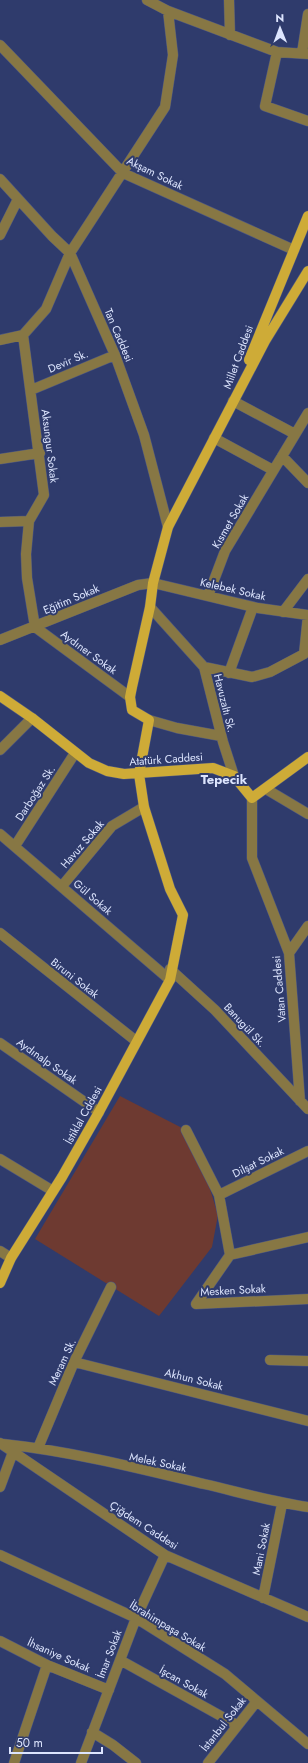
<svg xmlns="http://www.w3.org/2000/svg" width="308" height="1763" font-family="Jost,sans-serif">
  <rect width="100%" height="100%" fill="#2f3b6c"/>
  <!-- green -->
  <path fill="#6e3a31" d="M120,1096L186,1130L203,1166L218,1215L212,1247L159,1316L35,1239Z"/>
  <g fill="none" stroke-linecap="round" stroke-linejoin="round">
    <!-- minor casing -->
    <g stroke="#4b5683" stroke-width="11">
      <path id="minor" d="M147,0L168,11L277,52L308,54
        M229,0L230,35
        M0,45L123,173L294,250
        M277,52L265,106L308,121
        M302,53L308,14
        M0,179L52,236L70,253L115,355L144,435L168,527
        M0,235L18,199
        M23,335L44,495L29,521L26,554L27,578L35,627L130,697
        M23,335L46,309L70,253L165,107L173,55L168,11
        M0,340L23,335
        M31,390L115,355
        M233,401L295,434
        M214,438L273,470
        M282,456L308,483
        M0,459L40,453
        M0,522L29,521
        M208,596L225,551L308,413
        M150,607L204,667L223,742L234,776
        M283,612L308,579
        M0,640L138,585L153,583L258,608L308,615
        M204,667L252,677L270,672L304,654L308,615
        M229,673L253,607
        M149,720L177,728L221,736
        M0,750L32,718
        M266,789L308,814
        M252,798V858L289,953L300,1101
        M0,834L170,980
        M15,846L75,753
        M62,886L112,826L144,807
        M0,933L136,1041
        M289,953L308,926
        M170,969L215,1010L308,1109
        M0,1043L99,1112
        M186,1130L219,1195L230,1255
        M0,1159L53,1191
        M219,1195L308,1151
        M0,1251L11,1258
        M230,1255L308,1237
        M196,1304L308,1299
        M196,1304L230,1255
        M270,1360L308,1361
        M74,1362L308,1421
        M0,1443L165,1555L308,1617
        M3,1444C70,1451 138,1468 204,1484C239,1492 273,1502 308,1507
        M38,1448L74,1362L111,1287
        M0,1487L13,1452
        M0,1555L136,1618L225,1674L308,1744
        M263,1598L282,1504
        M0,1641L47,1665L109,1690
        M120,1660L237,1725
        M92,1732L113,1745L136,1763
        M14,1763L47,1665
        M81,1763L136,1618L165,1555
        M208,1763L257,1701"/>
    </g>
    <!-- major casing -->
    <g stroke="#4b5683" stroke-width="11">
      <path id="major" d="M249,360L308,216
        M0,696L32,718L89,763L107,771L124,774L213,768L234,776L252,798L308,757
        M0,1283L11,1258L62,1177L99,1112L170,980L183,915L170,889L144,807L139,774L149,720L132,710L130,697L132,687L150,607L153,583L168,527L265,341L308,271"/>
    </g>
    <!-- minor -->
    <use href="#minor" stroke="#877744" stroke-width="10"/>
    <!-- major -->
    <use href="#major" stroke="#ceab37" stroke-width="10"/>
  </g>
  <g text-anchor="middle" stroke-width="4" stroke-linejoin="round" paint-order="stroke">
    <!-- street labels -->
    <g font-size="11" fill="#dde5fe" stroke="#2f3b6c">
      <text transform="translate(155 173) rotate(26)" y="4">Akşam Sokak</text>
      <text transform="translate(119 335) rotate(67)" y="4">Tan Caddesi</text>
      <text transform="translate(238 357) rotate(-70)" y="4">Millet Caddesi</text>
      <text transform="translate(68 361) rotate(-23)" y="4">Devir Sk.</text>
      <text transform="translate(50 446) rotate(83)" y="4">Aksungur Sokak</text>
      <text transform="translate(230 521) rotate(-60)" y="4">Kısmet Sokak</text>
      <text transform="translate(233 589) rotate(13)" y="4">Kelebek Sokak</text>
      <text transform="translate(71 599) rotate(-23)" y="4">Eğitim Sokak</text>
      <text transform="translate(89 652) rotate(36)" y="4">Aydıner Sokak</text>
      <text transform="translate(225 703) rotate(76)" y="4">Havuzaltı Sk.</text>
      <text transform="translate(166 759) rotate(-4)" y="4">Atatürk Caddesi</text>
      <text transform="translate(35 793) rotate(-57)" y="4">Darboğaz Sk.</text>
      <text transform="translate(82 844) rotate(-49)" y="4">Havuz Sokak</text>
      <text transform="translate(93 897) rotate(41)" y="4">Gül Sokak</text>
      <text transform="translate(75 978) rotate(38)" y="4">Biruni Sokak</text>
      <text transform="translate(279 989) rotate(-95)" y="4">Vatan Caddesi</text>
      <text transform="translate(245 1025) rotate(47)" y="4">Banugül Sk.</text>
      <text transform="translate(47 1061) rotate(35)" y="4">Aydınalp Sokak</text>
      <text transform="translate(83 1115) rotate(-61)" y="4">İstiklal Cddesi</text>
      <text transform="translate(258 1162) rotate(-26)" y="4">Dilşat Sokak</text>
      <text transform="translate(233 1290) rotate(-3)" y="4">Mesken Sokak</text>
      <text transform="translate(62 1362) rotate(-65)" y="4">Meram Sk.</text>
      <text transform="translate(194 1379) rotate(14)" y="4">Akhun Sokak</text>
      <text transform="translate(158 1462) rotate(12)" y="4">Melek Sokak</text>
      <text transform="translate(144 1525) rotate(33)" y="4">Çiğdem Caddesi</text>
      <text transform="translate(261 1549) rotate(-79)" y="4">Mani Sokak</text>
      <text transform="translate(168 1626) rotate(31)" y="4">İbrahimpaşa Sokak</text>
      <text transform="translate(109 1654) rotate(-69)" y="4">İmar Sokak</text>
      <text transform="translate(59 1655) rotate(24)" y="4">İhsaniye Sokak</text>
      <text transform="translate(184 1682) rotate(29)" y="4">İşcan Sokak</text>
      <text transform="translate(223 1724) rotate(-52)" y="4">İstanbul Sokak</text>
    </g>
    <!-- quarter labels -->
    <g font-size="13" font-weight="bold" fill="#dde5fe" stroke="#2f3b6c">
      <text x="224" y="784">Tepecik</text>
    </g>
  </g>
  <!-- north arrow -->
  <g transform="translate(280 28) rotate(359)" stroke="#2f3b6c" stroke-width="3" paint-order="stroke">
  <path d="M0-3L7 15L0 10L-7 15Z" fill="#dde5fe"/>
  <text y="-6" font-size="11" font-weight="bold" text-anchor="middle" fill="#dde5fe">N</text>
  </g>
  <!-- scale -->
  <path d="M10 1747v6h92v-6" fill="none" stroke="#dde5fe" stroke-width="2"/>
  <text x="16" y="1747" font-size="12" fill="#dde5fe" stroke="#2f3b6c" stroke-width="3" paint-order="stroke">50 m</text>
</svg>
